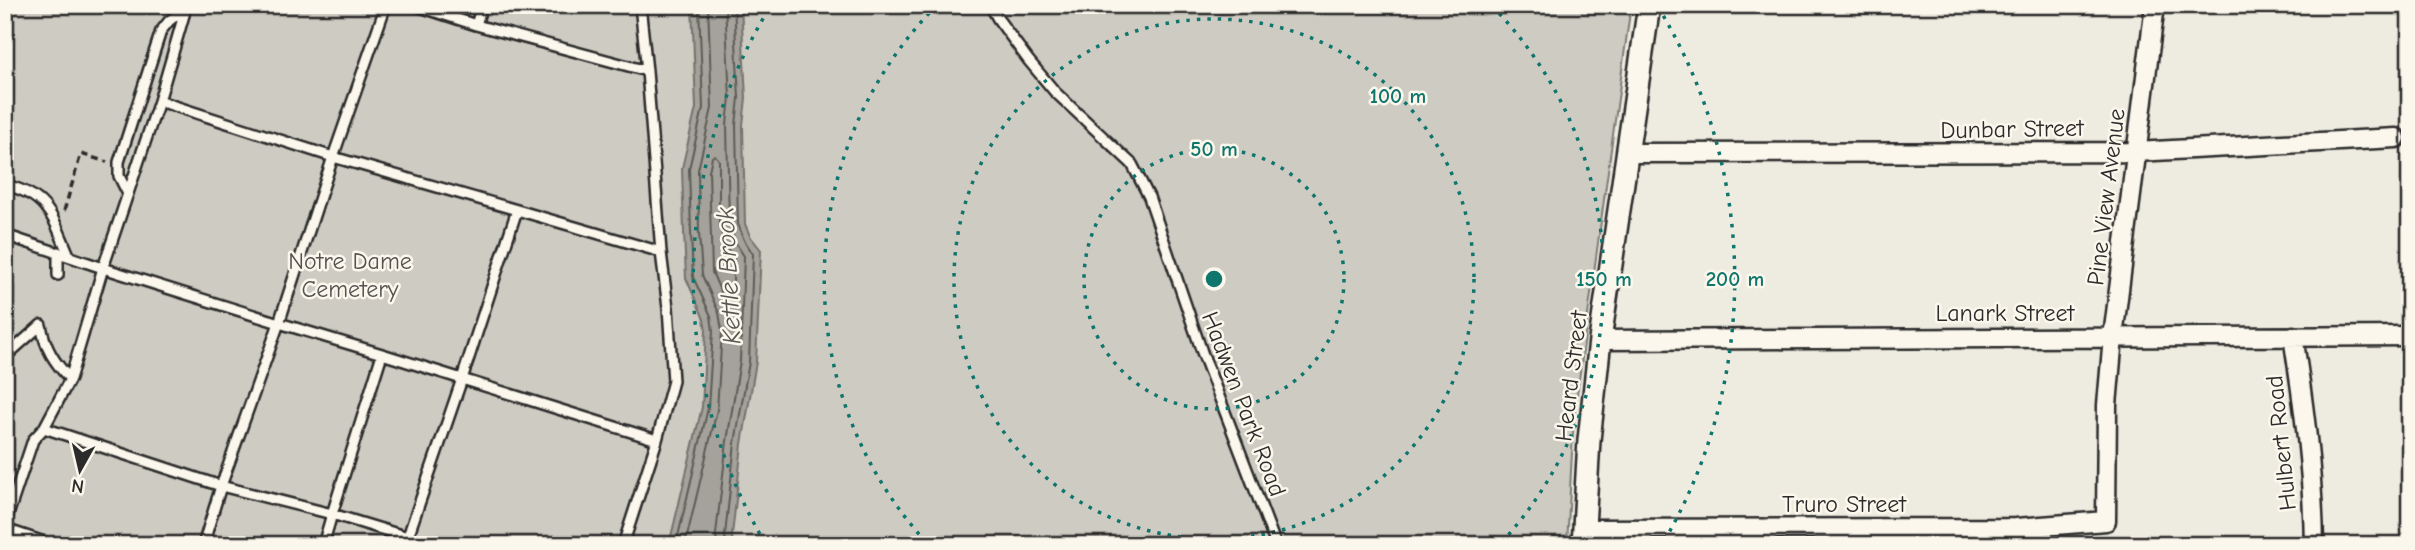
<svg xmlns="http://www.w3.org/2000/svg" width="2415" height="550" font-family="'Comic Neue',sans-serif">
  <rect width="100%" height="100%" fill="#eeebe0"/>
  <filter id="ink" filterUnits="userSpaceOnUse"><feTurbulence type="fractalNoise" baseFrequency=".0143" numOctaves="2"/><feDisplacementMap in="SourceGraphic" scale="14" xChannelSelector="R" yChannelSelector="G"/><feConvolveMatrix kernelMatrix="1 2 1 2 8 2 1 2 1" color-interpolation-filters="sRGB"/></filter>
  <g filter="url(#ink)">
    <!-- green -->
    <path fill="#cecbc2" stroke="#7c7b76" stroke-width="2" d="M5,5H1631L1574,416L1567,545H5Z"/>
    <!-- water -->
    <path fill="#a4a29a" stroke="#74726e" stroke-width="2" d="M692,5H741L746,98L743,125L745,224L750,236L761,250L756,362L742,444L732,536L733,545H669L702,407L706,330L704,319L686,278L684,233L682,168L696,108Z"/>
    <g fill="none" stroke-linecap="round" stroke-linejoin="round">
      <!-- shore -->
      <path stroke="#5b5b57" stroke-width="2" d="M715,155L719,160V226L726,247L734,259L732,301L729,304L725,302L712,272L709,171L712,157Z
        M676,545L708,408L713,331L711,316L693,277L691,233L689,169L703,108L699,5
        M685,545L717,410L722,331L719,313L702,275L699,233L698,170L712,108L708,5
        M717,545L716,534L727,441L740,361L744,256L735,242L729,225L727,125L730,97L725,5
        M726,545L725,535L735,443L749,362L753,254L744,240L738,224L736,125L739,98L734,5"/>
      <!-- service casing -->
      <g stroke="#2b2b2b" stroke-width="14">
        <path id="service" d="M386,5L333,157L517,210
          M414,5L476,25L647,71L640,5
          M990,5L998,19L1029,61L1055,92L1132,164L1149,197L1202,352L1276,545
          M476,25L482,5
          M647,71L661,252
          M159,101L186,8
          M5,185C49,195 53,218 69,255
          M128,194L119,176V162L161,31L169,21L187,7
          M5,235L103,268L159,101L333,157L279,323L382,354L332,514L221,486L203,545
          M58,275V252
          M41,325C45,348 54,362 70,379
          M382,354L462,379L405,545
          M5,357L41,325
          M5,524L33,440L44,428L70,379L103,268L279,323L221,486L44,428
          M5,529L53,545
          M323,545L332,514L434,545
          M623,545L657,440L673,381L668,308L661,252L517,210L462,379L657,440"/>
      </g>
      <!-- minor casing -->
      <g stroke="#2b2b2b" stroke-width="23">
        <path id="minor" d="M1627,153L2136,152L2396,138
          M2293,336C2304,406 2313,474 2314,545
          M1600,340L2410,336
          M1583,529L2016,528L2106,521L2107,405L2113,337L2155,5"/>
      </g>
      <!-- tertiary casing -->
      <g stroke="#2b2b2b" stroke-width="26">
        <path id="tertiary" d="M1583,545L1589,440L1600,340L1649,5"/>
      </g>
      <!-- path -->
      <path stroke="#2b2b2b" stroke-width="3.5" stroke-dasharray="7 5" stroke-linecap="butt" d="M64,211L81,154L107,162"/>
      <!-- service -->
      <use href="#service" stroke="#fbf7ec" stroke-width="9"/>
      <!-- minor -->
      <use href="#minor" stroke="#fbf7ec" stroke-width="18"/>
      <!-- tertiary -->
      <use href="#tertiary" stroke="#fbf7ec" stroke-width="21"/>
    </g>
  </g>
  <!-- distance rings -->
  <g fill="none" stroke="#0f766e" stroke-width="3.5" stroke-dasharray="3.5 7">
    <circle cx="1214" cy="279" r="130"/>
    <circle cx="1214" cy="279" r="260"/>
    <path d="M926 542A390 390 0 0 1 936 6M1492 6A390 390 0 0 1 1502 542"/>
    <path d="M765 543A521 521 0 0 1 770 7M1658 7A521 521 0 0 1 1663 543"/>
  </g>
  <g text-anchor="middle" stroke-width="5" stroke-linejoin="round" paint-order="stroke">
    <!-- street labels -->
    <g font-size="24" fill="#2b2b2b" stroke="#fbf7ec">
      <text transform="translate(2012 129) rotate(-1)" y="8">Dunbar Street</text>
      <text transform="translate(2106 197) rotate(-83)" y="8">Pine View Avenue</text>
      <text x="2005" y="321">Lanark Street</text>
      <text transform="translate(1571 376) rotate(-83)" y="8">Heard Street</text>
      <text transform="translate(1244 404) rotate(69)" y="8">Hadwen Park Road</text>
      <text transform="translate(2281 443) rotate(-96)" y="8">Hulbert Road</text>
      <text x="1844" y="512">Truro Street</text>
    </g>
    <!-- park labels -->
    <g font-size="24" fill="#545351" stroke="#fbf7ec">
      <text x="350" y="269">Notre Dame<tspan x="350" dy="28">Cemetery</tspan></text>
    </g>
    <!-- water labels -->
    <g font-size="26" font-style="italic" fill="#555552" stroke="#fbf7ec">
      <text transform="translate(728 276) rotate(-93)" y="9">Kettle Brook</text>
    </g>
  </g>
  <circle cx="1214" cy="279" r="10" fill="#0f766e" stroke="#fbf7ec" stroke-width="3.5"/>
  <g font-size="21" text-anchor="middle" font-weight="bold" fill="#0f766e" stroke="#fbf7ec" stroke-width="5" stroke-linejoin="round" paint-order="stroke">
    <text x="1398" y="103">100 m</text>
    <text x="1214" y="156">50 m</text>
    <text x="1604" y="286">150 m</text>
    <text x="1735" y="286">200 m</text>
  </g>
  <!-- margin -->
  <rect width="2415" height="550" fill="none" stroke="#fbf7ec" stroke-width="28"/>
  <rect x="14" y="14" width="2387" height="522" fill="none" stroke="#2b2b2b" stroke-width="2.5" filter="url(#ink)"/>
  <!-- north arrow -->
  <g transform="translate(80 470) rotate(188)" stroke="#fbf7ec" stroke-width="5" paint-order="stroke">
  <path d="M0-5L12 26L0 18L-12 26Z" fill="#2b2b2b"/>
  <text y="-10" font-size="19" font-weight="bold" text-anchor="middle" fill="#2b2b2b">N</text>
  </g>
</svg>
